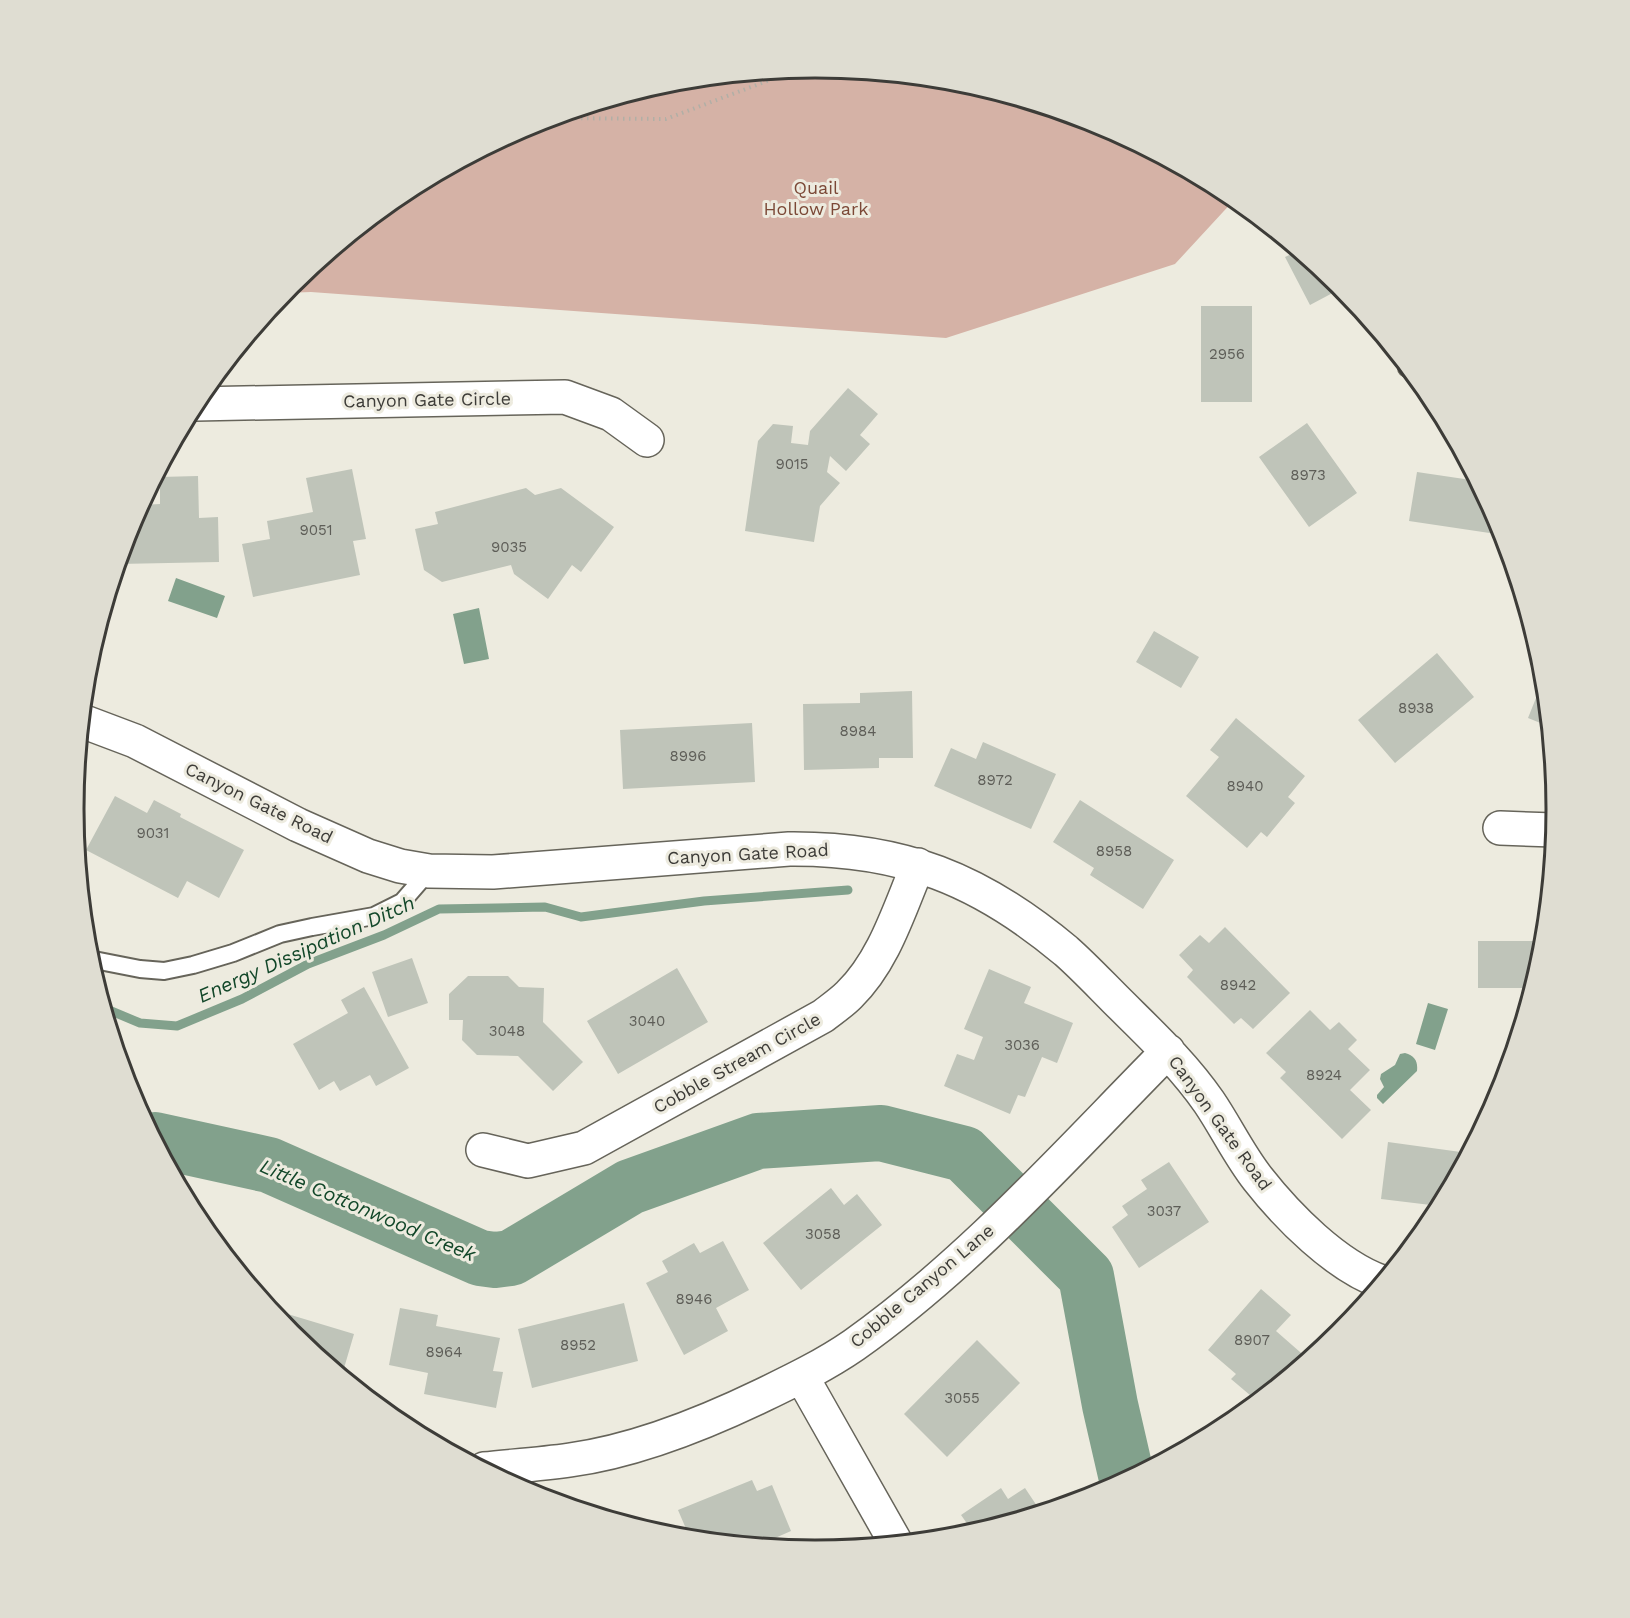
<svg xmlns="http://www.w3.org/2000/svg" width="1630" height="1618" font-family="'Work Sans',sans-serif">
  <rect width="100%" height="100%" fill="#edebdf"/>
  <!-- green -->
  <path fill="#d5b2a6" d="M815,68L960,82L1099,124L1227,193L1235,199L1175,264L946,338L311,292L284,293L291,284L403,192L532,124L671,82Z"/>
  <!-- water -->
  <path fill="#82a18c" d="M176,578L225,596L217,618L168,601Z
    M479,608L489,659L464,664L453,614Z
    M1428,1003L1448,1009L1435,1050L1416,1044Z
    M1405,1053C1415,1056 1418,1061 1417,1071L1383,1104L1377,1098V1095L1384,1087L1380,1079L1381,1074L1395,1065L1400,1054Z"/>
  <g fill="none" stroke-linecap="round" stroke-linejoin="round">
    <!-- stream -->
    <path stroke="#82a18c" stroke-width="9" d="M104,1008L140,1023L177,1026L242,999L308,964L384,935L439,909L545,907L581,917L704,901L848,890"/>
    <!-- river -->
    <path stroke="#82a18c" stroke-width="56" d="M155,1140L269,1165L480,1258L495,1260L511,1258L630,1187L758,1141L881,1133L964,1154L1086,1276L1110,1405L1127,1479"/>
  </g>
  <!-- building -->
  <path fill="#bfc4b9" d="M1298,251L1340,285L1342,288L1310,305L1285,257Z
    M1201,306H1252V402H1201Z
    M848,388L878,414L860,435L870,444L846,471L830,456L827,472L840,483L820,506L814,542L745,531L758,441L773,424L793,426L791,443L808,445L810,431Z
    M1307,423L1357,493L1309,527L1259,457Z
    M352,469L366,539L353,541L360,575L253,597L242,544L270,539L267,521L313,512L306,478Z
    M1417,472L1471,480L1472,473L1500,526L1503,535L1409,521Z
    M198,476L199,518L218,517L219,562L118,564L130,525L141,505L160,504V477Z
    M526,488L535,495L561,488L614,527L581,572L572,565L548,599L514,574L511,565L442,582L424,570L415,529L438,524L435,512Z
    M1154,631L1199,657L1181,688L1136,662Z
    M1437,653L1474,697L1395,763L1358,720Z
    M1544,678L1548,726L1528,718Z
    M912,691L913,758H879V768L804,770L803,704L860,703V693Z
    M1236,718L1305,776L1288,797L1295,803L1267,837L1261,832L1247,848L1186,796L1219,757L1210,750Z
    M752,723L755,782L623,789L620,730Z
    M983,742L1056,774L1031,829L934,786L951,748L976,759Z
    M115,796L147,813L154,800L181,814L180,817L244,850L219,898L187,881L178,898L86,850Z
    M1080,800L1174,860L1143,909L1090,875L1094,868L1053,842Z
    M1225,927L1290,993L1253,1029L1241,1018L1234,1024L1187,977L1193,970L1179,955L1200,935L1209,943Z
    M1478,941H1543L1542,954L1532,988H1478Z
    M412,958L428,1003L388,1017L372,972Z
    M677,968L708,1022L618,1074L587,1021Z
    M989,969L1031,987L1024,1003L1073,1023L1057,1063L1042,1057L1025,1097L1018,1095L1010,1114L944,1086L957,1054L974,1060L983,1037L964,1029Z
    M468,976H508L519,987L544,988L543,1022L583,1062L553,1091L518,1056L477,1055L462,1040L463,1020H449V994Z
    M364,987L409,1068L376,1086L370,1075L340,1091L334,1081L319,1090L293,1044L348,1013L341,1000Z
    M1310,1010L1330,1030L1339,1022L1357,1040L1348,1049L1370,1070L1350,1090L1371,1110L1342,1139L1280,1078L1286,1072L1266,1053Z
    M1388,1142L1468,1153L1439,1206L1381,1199Z
    M1169,1162L1209,1222L1139,1268L1112,1227L1128,1215L1122,1206L1147,1189L1141,1180Z
    M831,1188L844,1205L857,1194L882,1225L801,1290L763,1243Z
    M723,1241L749,1290L716,1308L728,1331L684,1355L646,1283L668,1272L662,1261L694,1243L700,1253Z
    M1261,1289L1291,1315L1276,1331L1308,1359L1257,1401L1231,1379L1236,1374L1208,1350Z
    M624,1303L638,1361L532,1388L518,1329Z
    M400,1308L438,1315L436,1326L500,1338L493,1371L503,1372L496,1408L424,1394L428,1373L389,1365Z
    M271,1309L354,1334L342,1375L290,1333Z
    M977,1340L1020,1383L947,1457L904,1414Z
    M752,1480L757,1491L772,1485L791,1531L759,1545L690,1538L678,1510Z
    M1001,1488L1008,1499L1025,1488L1041,1512L973,1532L961,1515Z"/>
  <g fill="none" stroke-linecap="round" stroke-linejoin="round">
    <!-- service casing -->
    <g stroke="#66645a" stroke-width="20">
      <path id="service" d="M1407,368H1408
        M89,959L140,969L164,971L193,965L233,953L280,934L312,927L374,916L402,902L429,871"/>
    </g>
    <!-- minor casing -->
    <g stroke="#66645a" stroke-width="36">
      <path id="minor" d="M195,404L565,397L611,414L647,440
        M82,721L135,741L298,825L368,856L400,866L429,871L493,872L789,849C902,848 980,879 1066,951C1083,966 1099,983 1115,999C1148,1032 1182,1063 1209,1102C1226,1127 1239,1155 1258,1179C1287,1216 1336,1266 1382,1282
        M1500,828L1554,830
        M483,1150L528,1161L584,1148L823,1016C832,1009 841,1003 849,995C884,961 899,910 918,865
        M802,1377L896,1543
        M484,1469C513,1466 542,1464 570,1460C636,1451 703,1424 763,1395C794,1380 825,1365 854,1345C971,1262 1068,1152 1168,1051"/>
    </g>
    <!-- path -->
    <path stroke="#b1afa6" stroke-width="4" stroke-dasharray="1.5 4.5" stroke-linecap="butt" d="M551,118L666,119L799,69"/>
    <!-- service -->
    <use href="#service" stroke="#fff" stroke-width="16"/>
    <!-- minor -->
    <use href="#minor" stroke="#fff" stroke-width="33"/>
  </g>
  <g text-anchor="middle" stroke-width="6" stroke-linejoin="round" paint-order="stroke">
    <!-- number labels -->
    <g font-size="15" fill="#5e5e58">
      <text x="1227" y="359">2956</text>
      <text x="792" y="469">9015</text>
      <text x="1308" y="480">8973</text>
      <text x="316" y="535">9051</text>
      <text x="509" y="552">9035</text>
      <text x="1416" y="713">8938</text>
      <text x="858" y="736">8984</text>
      <text x="688" y="761">8996</text>
      <text x="995" y="785">8972</text>
      <text x="1245" y="791">8940</text>
      <text x="153" y="838">9031</text>
      <text x="1114" y="856">8958</text>
      <text x="1238" y="990">8942</text>
      <text x="647" y="1026">3040</text>
      <text x="507" y="1036">3048</text>
      <text x="1022" y="1050">3036</text>
      <text x="1324" y="1080">8924</text>
      <text x="1164" y="1216">3037</text>
      <text x="823" y="1239">3058</text>
      <text x="694" y="1304">8946</text>
      <text x="1252" y="1345">8907</text>
      <text x="578" y="1350">8952</text>
      <text x="444" y="1357">8964</text>
      <text x="962" y="1403">3055</text>
    </g>
    <!-- park labels -->
    <g font-size="18" fill="#7b4836" stroke="#edebdf">
      <text x="816" y="194">Quail<tspan x="816" dy="21">Hollow Park</tspan></text>
    </g>
    <!-- street labels -->
    <g font-size="18" fill="#3d3c38" stroke="#edebdf">
      <text transform="translate(427 400) rotate(-1)" y="6">Canyon Gate Circle</text>
      <text transform="translate(259 803) rotate(26)" y="6">Canyon Gate Road</text>
      <text transform="translate(748 854) rotate(-3)" y="6">Canyon Gate Road</text>
      <text transform="translate(737 1063) rotate(-29)" y="6">Cobble Stream Circle</text>
      <text transform="translate(1220 1123) rotate(54)" y="6">Canyon Gate Road</text>
      <text transform="translate(922 1286) rotate(-40)" y="6">Cobble Canyon Lane</text>
    </g>
    <!-- water labels -->
    <g font-size="20" font-style="italic" fill="#124729" stroke="#edebdf">
      <text transform="translate(306 949) rotate(-24)" y="7">Energy Dissipation Ditch</text>
      <text transform="translate(368 1210) rotate(23)" y="7">Little Cottonwood Creek</text>
    </g>
  </g>
  <!-- crop -->
  <path d="M0 0H1630V1618H0ZM84 809a731 731 0 1 1 1462 0a731 731 0 1 1-1462 0Z" fill="#dfddd2" fill-rule="evenodd"/>
  <path fill="none" stroke="#3d3c38" stroke-width="3" d="M84 809a731 731 0 1 1 1462 0a731 731 0 1 1-1462 0Z"/>
</svg>
